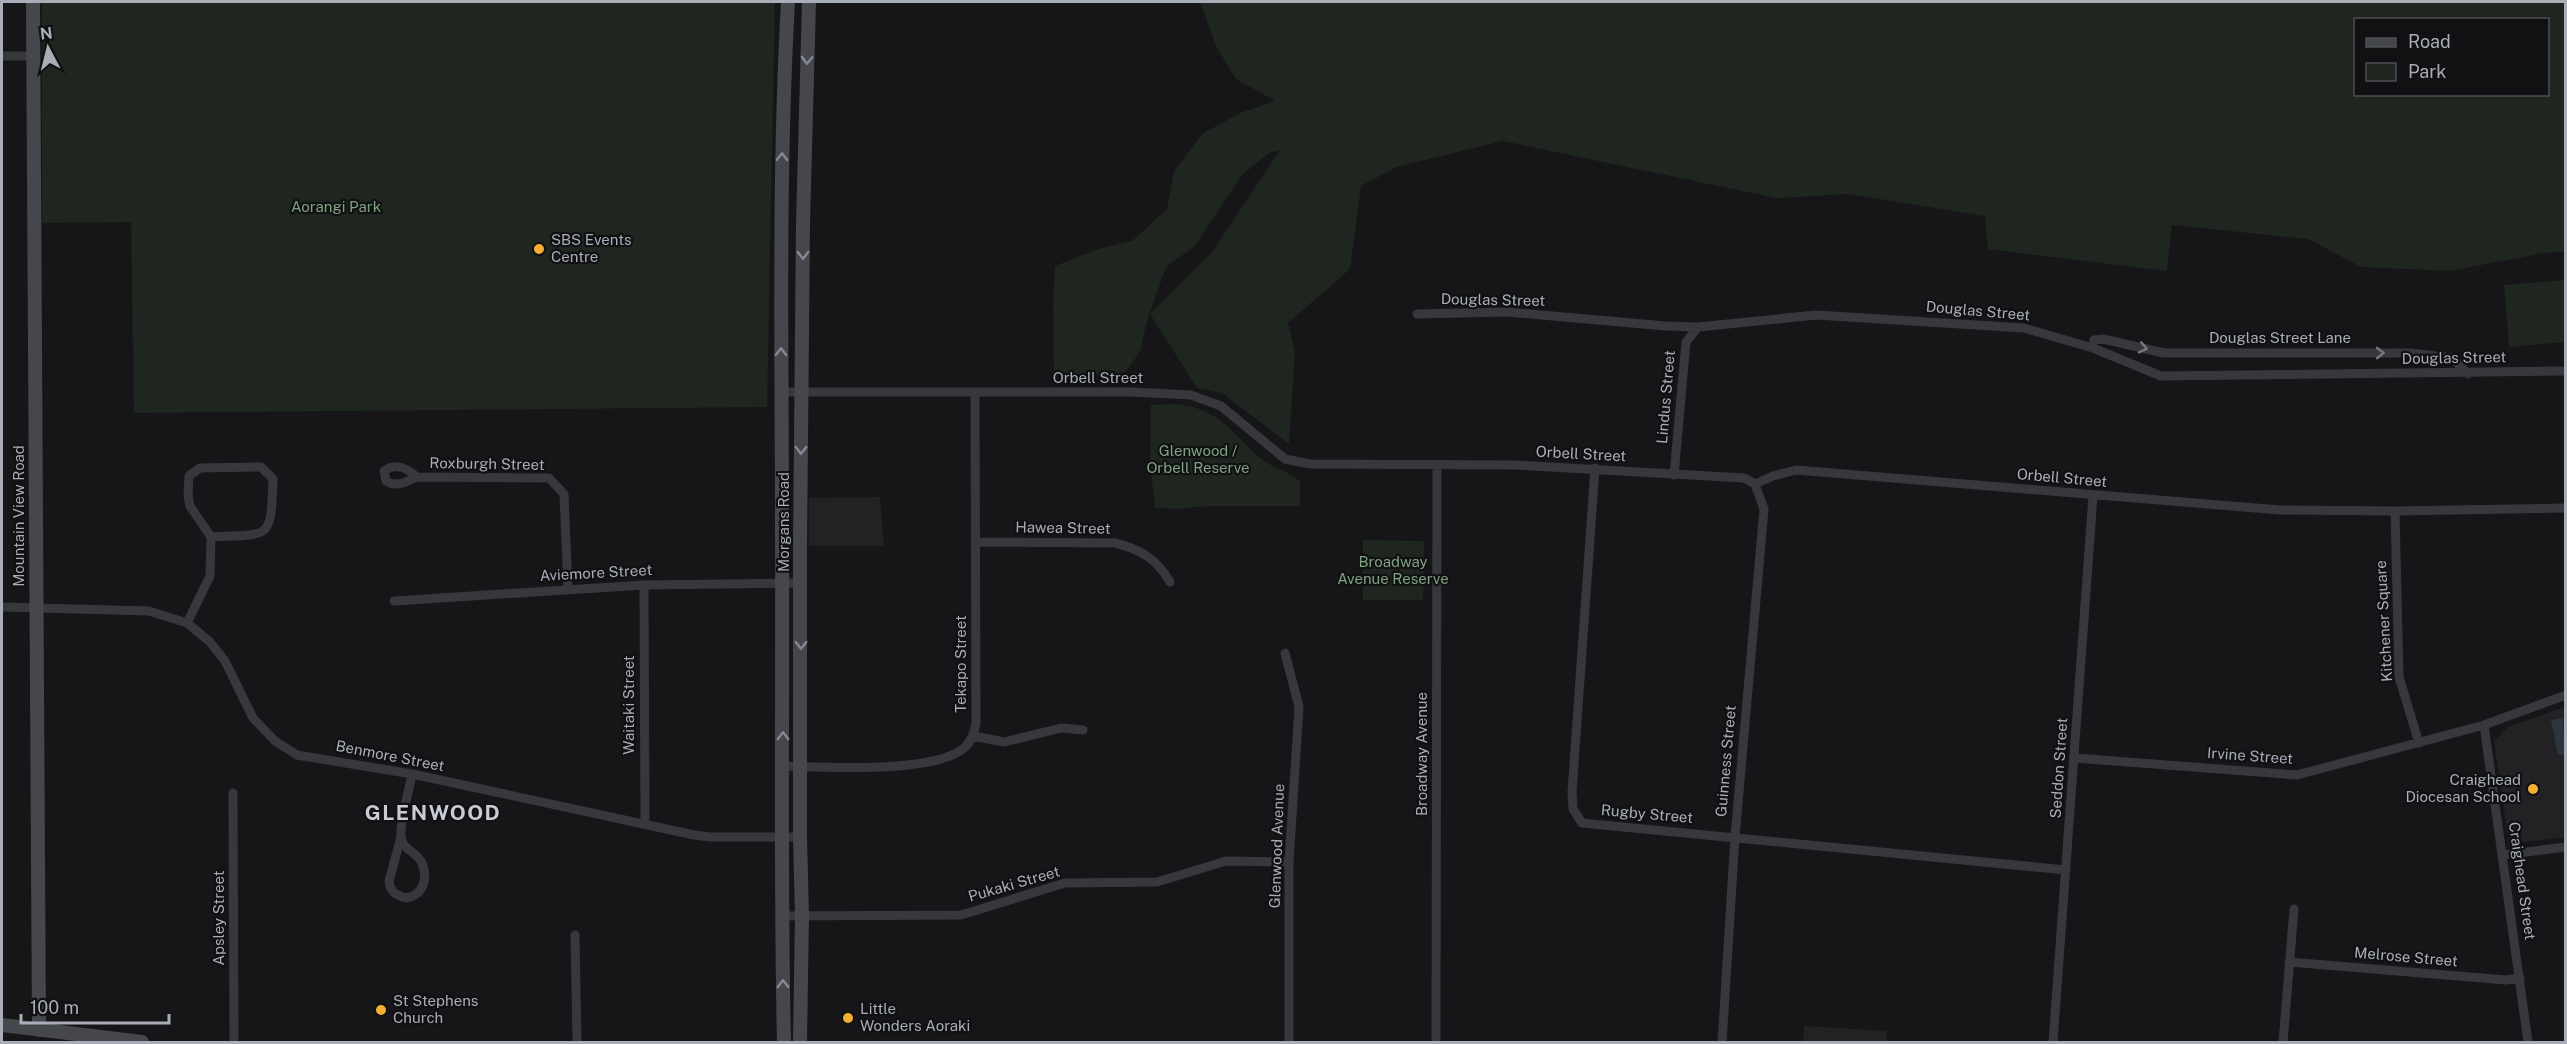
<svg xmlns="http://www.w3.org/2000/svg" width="2567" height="1044" font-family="'Public Sans',sans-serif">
  <rect width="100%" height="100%" fill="#161618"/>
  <!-- built -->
  <path fill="#222225" d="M880,497L884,546H809V498Z
    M2565,707V837L2509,844L2494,741L2508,727Z
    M1804,1026L1887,1031L1886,1042H1803Z"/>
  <!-- green -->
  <path fill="#1e261f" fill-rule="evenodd" d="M42,2H775L767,407L134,413L131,222L42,223Z
    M1200,2H2565V252L2543,253L2450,271L2361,267L2308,239L2172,225L2167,271L1988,249L1985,216L1849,194L1776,198L1503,141L1396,167L1361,186L1350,269L1288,323L1295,353L1289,444L1222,393L1197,388L1150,314L1213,251L1280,150L1269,153L1242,175L1195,246L1166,267L1146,324L1141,350L1125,373L1054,376L1053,308L1055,266L1098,249L1132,241L1167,209L1174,171L1202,134L1240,113L1275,101L1236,79L1217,48ZM2356,20H2548V94H2356Z
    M2565,280V342L2509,347L2504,285Z
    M1176,404C1222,409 1231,434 1263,460C1275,469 1289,472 1300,481V506H1207L1177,509L1155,508L1150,460L1151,405Z
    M1363,540L1424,541L1423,600H1363Z"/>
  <!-- water -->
  <path fill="#2c353c" d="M2563,718L2565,754L2558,755L2551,720Z"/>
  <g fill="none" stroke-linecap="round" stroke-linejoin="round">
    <!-- street -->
    <path stroke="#37383d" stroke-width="9" d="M2,56H33
      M1417,314L1507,312L1666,326L1698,327L1816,315L2024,328L2093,348L2161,376L2566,371
      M2093,348L2094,340L2103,339L2164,353H2411L2452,358L2468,374
      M782,392H1131L1191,395L1221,406L1285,459L1310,464L1517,465L1744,478L1755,484L1773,476L1796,470L2280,510L2395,511
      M1595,468L1572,792L1573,809L1582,823L2066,870
      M1674,475L1686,342L1698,327
      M417,477C407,468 396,462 384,471L386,481C397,488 407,481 417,477L549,478L564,494L568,589
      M975,542L1115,543C1140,549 1157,559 1170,582
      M644,585L645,824
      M394,601L644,585L801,583
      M2,607L149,611L187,623L210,642L225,661L253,718L275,741L297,755L412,774L694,835L710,837H800
      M187,623L210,576L211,537L190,506L188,496L189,476L200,468L261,467L273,479C271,541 271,534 211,537
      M1285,653L1299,707L1289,862V1042
      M2484,725L2528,1042
      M973,736L1004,742L1061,728L1083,730
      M2419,743L2399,677L2395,511L2566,508
      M2075,758L2297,775L2484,725L2566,695
      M783,766C824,767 933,774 964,748C972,741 974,733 976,723L975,393
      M233,793L234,1042
      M401,837L389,881C390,892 396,895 406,898C424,895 429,877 421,861C415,852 401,848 401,836C400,818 409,792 412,774
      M2503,855L2566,847
      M781,916L961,915L1065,883L1157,882L1226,861L1289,862
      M575,935L577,1042
      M2289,962L2506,980L2520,978
      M1436,1042L1437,465
      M1722,1042L1735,837L1764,509L1755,484
      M2053,1042L2093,496
      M2283,1042L2294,909"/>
    <!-- secondary -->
    <path stroke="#45474d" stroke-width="14" d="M33,2L39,1030
      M2,1025L142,1042
      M784,1042C780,872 783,701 782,530C782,354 778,178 788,2
      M800,1042L802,916L800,837V548L803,224L809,2"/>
  </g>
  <!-- one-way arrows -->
  <defs><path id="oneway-chevron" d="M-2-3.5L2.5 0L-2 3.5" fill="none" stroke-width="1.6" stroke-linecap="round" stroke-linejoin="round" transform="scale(1.5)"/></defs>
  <g stroke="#858993">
    <use href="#oneway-chevron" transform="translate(807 60) rotate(92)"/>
    <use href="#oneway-chevron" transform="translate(782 157) rotate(-89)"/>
    <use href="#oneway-chevron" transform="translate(803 255) rotate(90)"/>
    <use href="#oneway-chevron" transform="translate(781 352) rotate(-90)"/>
    <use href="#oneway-chevron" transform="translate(801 450) rotate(91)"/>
    <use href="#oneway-chevron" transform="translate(801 645) rotate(90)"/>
    <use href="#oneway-chevron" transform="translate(783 736) rotate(-90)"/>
    <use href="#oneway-chevron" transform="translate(783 984) rotate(-91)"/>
  </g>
  <g stroke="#757881">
    <use href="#oneway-chevron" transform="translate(2143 348) rotate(13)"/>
    <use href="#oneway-chevron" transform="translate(2380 353) rotate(-1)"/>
  </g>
  <!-- markers -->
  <g fill="#f2b134" stroke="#111113" stroke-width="2">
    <circle cx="539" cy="249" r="6"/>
    <circle cx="2533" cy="789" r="6"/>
    <circle cx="381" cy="1010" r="6"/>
    <circle cx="848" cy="1018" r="6"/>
  </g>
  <g text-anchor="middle" stroke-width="4.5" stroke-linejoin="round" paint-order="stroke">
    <!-- park labels -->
    <g font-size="15" fill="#7fa381" stroke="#111113">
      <text x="336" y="212">Aorangi Park</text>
      <text x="1198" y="456">Glenwood /<tspan x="1198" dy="17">Orbell Reserve</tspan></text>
      <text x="1393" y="567">Broadway<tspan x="1393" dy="17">Avenue Reserve</tspan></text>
    </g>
    <!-- poi labels -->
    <g font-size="15" fill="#a8adb8" stroke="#111113" text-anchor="start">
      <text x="551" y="245">SBS Events<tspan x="551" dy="17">Centre</tspan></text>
      <text x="2521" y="785" text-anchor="end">Craighead<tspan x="2521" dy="17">Diocesan School</tspan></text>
      <text x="393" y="1006">St Stephens<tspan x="393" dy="17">Church</tspan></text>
      <text x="860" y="1014">Little<tspan x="860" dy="17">Wonders Aoraki</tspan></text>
    </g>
    <!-- street labels -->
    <g font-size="15" fill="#a8adb8" stroke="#111113">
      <text transform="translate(1493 300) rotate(1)" y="5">Douglas Street</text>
      <text transform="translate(1978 311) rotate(5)" y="5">Douglas Street</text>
      <text x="2280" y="343">Douglas Street Lane</text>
      <text transform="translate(2454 358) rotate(-1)" y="5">Douglas Street</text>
      <text x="1098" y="383">Orbell Street</text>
      <text transform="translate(1666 397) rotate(-85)" y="5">Lindus Street</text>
      <text transform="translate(1581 454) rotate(3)" y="5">Orbell Street</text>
      <text transform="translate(487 464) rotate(1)" y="5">Roxburgh Street</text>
      <text transform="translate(2062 478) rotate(5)" y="5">Orbell Street</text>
      <text transform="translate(19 516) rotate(-90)" y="5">Mountain View Road</text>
      <text transform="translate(784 522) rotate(-90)" y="5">Morgans Road</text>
      <text transform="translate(1063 528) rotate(1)" y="5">Hawea Street</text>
      <text transform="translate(596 573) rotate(-3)" y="5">Aviemore Street</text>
      <text transform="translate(2384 621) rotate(-93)" y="5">Kitchener Square</text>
      <text transform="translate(961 664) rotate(-90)" y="5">Tekapo Street</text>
      <text transform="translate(629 705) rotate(-90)" y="5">Waitaki Street</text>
      <text transform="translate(1422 754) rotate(-90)" y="5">Broadway Avenue</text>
      <text transform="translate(390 756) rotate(11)" y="5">Benmore Street</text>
      <text transform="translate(2250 756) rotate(4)" y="5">Irvine Street</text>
      <text transform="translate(1726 761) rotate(-85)" y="5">Guinness Street</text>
      <text transform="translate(2059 768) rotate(-86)" y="5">Seddon Street</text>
      <text transform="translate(1647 814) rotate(5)" y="5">Rugby Street</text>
      <text transform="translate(1277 846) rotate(-88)" y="5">Glenwood Avenue</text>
      <text transform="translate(2522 881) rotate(82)" y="5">Craighead Street</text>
      <text transform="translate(1014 884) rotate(-16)" y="5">Pukaki Street</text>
      <text transform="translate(219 918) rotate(-90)" y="5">Apsley Street</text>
      <text transform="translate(2406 957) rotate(5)" y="5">Melrose Street</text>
    </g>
    <!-- district labels -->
    <g font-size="21" font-weight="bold" letter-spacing="1.5" fill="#c9ccd4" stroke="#111113">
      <text x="433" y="820">GLENWOOD</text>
    </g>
  </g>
  <!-- border -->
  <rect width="2567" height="1044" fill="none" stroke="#a8adb8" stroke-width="6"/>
  <!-- legend -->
  <rect x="2354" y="18" width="195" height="78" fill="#111113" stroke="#4d4f55" stroke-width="1.5"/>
  <rect x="2366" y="38" width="30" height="9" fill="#45474d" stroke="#4d4f55" stroke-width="1.5"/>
  <text x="2408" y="48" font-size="18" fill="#a8adb8">Road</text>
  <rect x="2366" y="63" width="30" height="18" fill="#1e261f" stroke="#4d4f55" stroke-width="1.5"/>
  <text x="2408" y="78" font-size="18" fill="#a8adb8">Park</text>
  <!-- north arrow -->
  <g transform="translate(48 48) rotate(353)" stroke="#111113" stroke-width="4.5" paint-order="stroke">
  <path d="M0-4.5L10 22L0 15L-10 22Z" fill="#a8adb8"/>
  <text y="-9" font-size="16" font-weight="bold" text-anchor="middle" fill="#a8adb8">N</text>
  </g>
  <!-- scale -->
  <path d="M21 1014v9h148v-9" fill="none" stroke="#a8adb8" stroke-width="3"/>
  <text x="30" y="1014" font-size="18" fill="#a8adb8" stroke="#111113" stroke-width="4.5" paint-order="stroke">100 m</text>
</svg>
